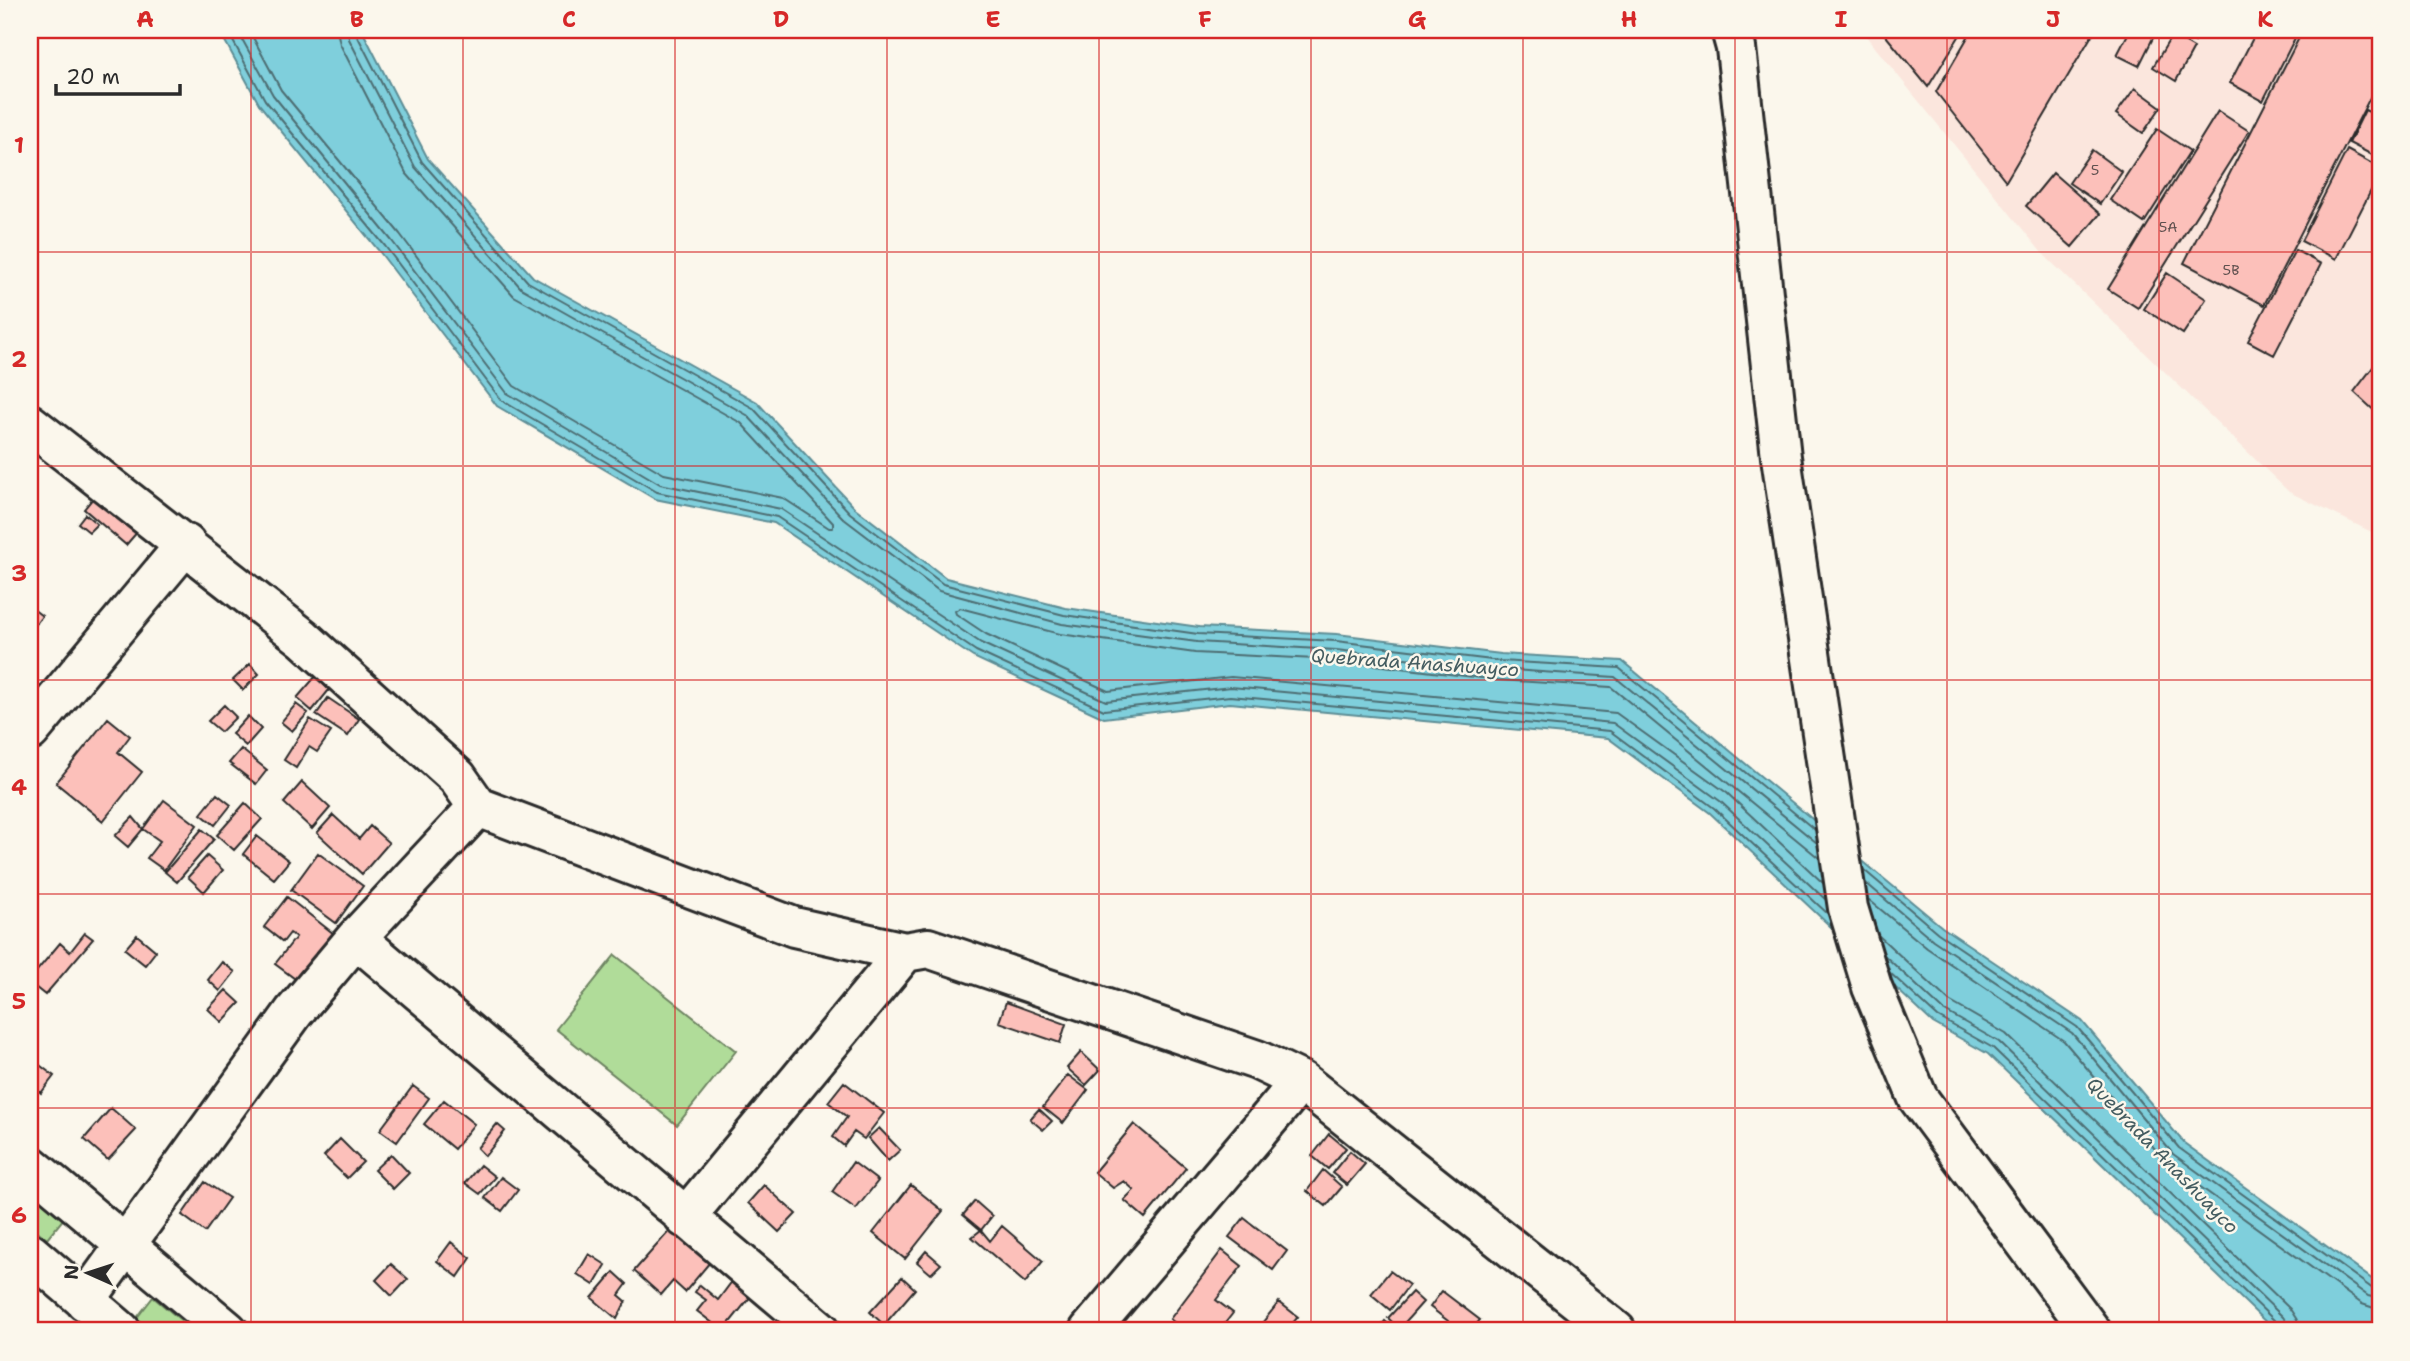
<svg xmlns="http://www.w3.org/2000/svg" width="2410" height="1361" font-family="'Shantell Sans',sans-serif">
  <rect width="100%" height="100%" fill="#fbf7ec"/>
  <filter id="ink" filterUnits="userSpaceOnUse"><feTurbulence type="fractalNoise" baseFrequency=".0143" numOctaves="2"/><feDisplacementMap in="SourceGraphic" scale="14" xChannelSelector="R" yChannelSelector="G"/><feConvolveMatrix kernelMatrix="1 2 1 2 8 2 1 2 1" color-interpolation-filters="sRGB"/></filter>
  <g filter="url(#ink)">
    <!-- built -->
    <path fill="#fbe6dd" d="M1861,30H2380V536L2289,492L2042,253Z"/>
    <!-- green -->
    <path fill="#b0dc99" stroke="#6e8462" stroke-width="2" d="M615,955L736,1051L677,1125L556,1029Z
      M30,1188L65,1217L47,1239L30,1225Z
      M153,1297L194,1331H150L136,1319Z"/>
    <!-- water -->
    <path fill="#7fcfdc" stroke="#5d8d95" stroke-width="2" d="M219,30H362L428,159L533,277L757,402L855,508L946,578L1066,608L1199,627L1337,634L1501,654L1622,661L1942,927L2082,1021L2184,1143L2380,1285V1331H2275L1988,1054L1933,1023L1710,813L1608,738L1230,703L1104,718L973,657L774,523L655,499L497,406L379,251L259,104Z"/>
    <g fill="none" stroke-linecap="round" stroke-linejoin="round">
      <!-- shore -->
      <path stroke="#4d6d72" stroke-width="2" d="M227,30L265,100L385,246L501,400L657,492L777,517L976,651L1104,710L1230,696L1610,731L1714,808L1828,914
        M237,30L273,95L392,241L507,393L660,484L781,509L981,643L1106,701L1231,687L1613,723L1720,801L1826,900
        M249,30L281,90L400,234L514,386L664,474L783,498L829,528H833V523L741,423L514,296L406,173L340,44L337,30
        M348,30L349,39L415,167L521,288L747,415L844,519L939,591L1062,624L1197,642L1336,650L1499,669L1615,677L1817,843
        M357,30V35L422,162L528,282L753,408L850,513L943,584L1064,615L1198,634L1336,641L1500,661L1619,668L1815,830
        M1819,858L1611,687L1498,680L1335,660L1195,653L1060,634L960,608L955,611L956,614L986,634L1108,691L1231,677L1616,713L1727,793L1823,883
        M1864,870L1938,933L2077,1027L2179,1148L2373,1289L2380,1290
        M1866,883L1933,940L2072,1033L2173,1154L2368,1296L2380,1299
        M1868,899L1927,948L2064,1041L2166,1162L2362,1304L2380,1310
        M1878,935L1949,1001L2006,1034L2290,1309L2297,1320L2299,1331
        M1884,955L1943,1010L1999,1042L2283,1317L2287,1323L2288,1331
        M1889,972L1938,1017L1993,1048L2277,1323L2279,1331"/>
    </g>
    <!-- building -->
    <path fill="#fcc0ba" stroke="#2b2b2b" stroke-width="2" d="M1881,30H1963L1928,87Z
      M1972,30H2095L2006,181L1936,92Z
      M2130,30H2157L2139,66L2117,55Z
      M2176,30H2203L2195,42Z
      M2257,30H2299L2263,101L2230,83Z
      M2303,30H2380V78L2264,305L2184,263Z
      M2172,35L2194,48L2176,81L2153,67Z
      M2135,88L2161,107L2143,133L2116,114Z
      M2365,110L2380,117V159L2349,143Z
      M2218,111L2249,131L2138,308L2108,289Z
      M2157,129L2190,151L2144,223L2110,200Z
      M2092,150L2122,172L2100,204L2069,183Z
      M2347,150L2380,168V173L2336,259L2301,241Z
      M2053,173L2100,214L2072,247L2026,206Z
      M2295,250L2321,264L2274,355L2248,341Z
      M2167,273L2206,299L2183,334L2144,309Z
      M2380,358V416L2354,392Z
      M97,493L139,530L126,545L84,509Z
      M85,514L97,524L89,532L78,523Z
      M33,609L42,616L30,632V613Z
      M250,664L259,674L243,690L233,680Z
      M316,676L329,690L312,711L297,698Z
      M328,698L359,719L348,736L316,715Z
      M296,704L308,713L292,731L281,722Z
      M224,705L236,717L221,732L208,721Z
      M248,716L261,729L246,746L232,734Z
      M108,718L130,736L118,752L142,772L103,821L56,783Z
      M310,719L331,732L317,752L309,747L296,768L284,760Z
      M241,749L267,770L256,784L229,763Z
      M302,782L330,808L312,829L284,803Z
      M217,794L231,805L215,825L201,814Z
      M164,800L197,825L164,870L147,858L160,841L143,829Z
      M245,803L262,819L234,850L217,835Z
      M333,815L359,839L370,826L389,843L362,874L317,833Z
      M133,817L143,829L128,847L115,836Z
      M202,829L214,839L177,882L165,872Z
      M257,836L289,861L274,879L243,854Z
      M318,853L363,886L336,923L291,890Z
      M207,856L223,870L204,892L188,877Z
      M287,897L334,934L298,981L275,964L296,937L290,933L283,942L264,927Z
      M85,933L93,939L45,995L30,983V979L60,943L70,952Z
      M137,935L156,951L145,965L125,949Z
      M222,962L235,972L220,991L208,980Z
      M226,990L240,1003L222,1022L208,1009Z
      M1006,1002L1066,1024L1060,1043L999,1022Z
      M1081,1052L1100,1070L1086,1085L1067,1068Z
      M37,1063L54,1076L41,1093L30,1084V1072Z
      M1068,1075L1088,1090L1063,1123L1043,1107Z
      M844,1082L884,1113L864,1139L854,1132L844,1146L833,1137L847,1117L828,1102Z
      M413,1086L429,1098L397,1142L380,1130Z
      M444,1100L474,1124L454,1149L424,1124Z
      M111,1108L136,1130L108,1160L84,1139Z
      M1039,1109L1052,1121L1043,1130L1030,1119Z
      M497,1124L505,1131L485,1156L477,1148Z
      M1134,1124L1186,1168L1145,1218L1124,1200L1134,1190L1124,1181L1113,1188L1094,1172Z
      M879,1128L900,1150L888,1161L868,1138Z
      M1329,1134L1346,1148L1328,1169L1312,1156Z
      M340,1139L363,1162L347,1178L324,1156Z
      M1350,1151L1365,1164L1347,1185L1332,1173Z
      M391,1154L409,1173L393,1189L374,1170Z
      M853,1162L878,1181L856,1209L832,1192Z
      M480,1165L495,1177L480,1194L465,1183Z
      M1323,1170L1342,1187L1326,1206L1307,1191Z
      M501,1177L518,1190L502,1211L485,1198Z
      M205,1182L229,1198L205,1232L182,1215Z
      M764,1185L796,1214L779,1232L748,1203Z
      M911,1185L943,1211L905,1259L873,1233Z
      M975,1201L992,1216L981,1230L963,1215Z
      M1244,1218L1287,1251L1273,1270L1229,1237Z
      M1002,1226L1043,1261L1025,1283L972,1237L981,1230L990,1241Z
      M672,1228L710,1262L685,1292L673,1281L661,1295L634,1271Z
      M451,1242L471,1258L458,1277L437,1261Z
      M1222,1250L1242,1266L1216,1300L1233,1313L1219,1331H1185L1170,1319Z
      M926,1251L941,1264L931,1274L917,1262Z
      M589,1254L606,1265L594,1285L577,1274Z
      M391,1264L408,1279L392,1296L376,1280Z
      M1390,1271L1409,1285L1390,1310L1371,1294Z
      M614,1272L627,1284L619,1295L626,1301L617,1319L592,1298Z
      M902,1277L915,1289L884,1325L870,1312Z
      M733,1280L752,1295L723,1331L697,1311L706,1300L695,1292L700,1285L718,1300Z
      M1442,1291L1480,1320L1471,1331H1461L1430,1307Z
      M1412,1292L1423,1302L1399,1329L1388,1318Z
      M1279,1302L1298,1317L1286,1331H1273L1263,1322Z
      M1385,1321L1397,1331H1377Z"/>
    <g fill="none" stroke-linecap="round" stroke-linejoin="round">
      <!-- minor casing -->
      <g stroke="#2b2b2b" stroke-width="44">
        <path id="minor" d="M1731,30L1736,48L1781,457L1848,908L1872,987L1918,1098L2091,1331
          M30,424L303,638L457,777L478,807L356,938L294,1012L85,1301
          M30,731L186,544
          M478,807L794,927L905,952
          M356,938L821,1331
          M30,1165L228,1331
          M685,1218L905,952L928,948L1257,1060L1301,1081L1616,1331
          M30,1253L121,1331
          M1089,1331L1301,1081"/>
      </g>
      <!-- minor -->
      <use href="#minor" stroke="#fbf7ec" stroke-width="38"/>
    </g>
  </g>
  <!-- grid -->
  <path fill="none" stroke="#d62828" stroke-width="2" stroke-opacity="0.55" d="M251,30V1331M463,30V1331M675,30V1331M887,30V1331M1099,30V1331M1311,30V1331M1523,30V1331M1735,30V1331M1947,30V1331M2159,30V1331M30,252H2380M30,466H2380M30,680H2380M30,894H2380M30,1108H2380"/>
  <g text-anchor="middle" stroke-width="5" stroke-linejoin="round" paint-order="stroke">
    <!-- number labels -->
    <g font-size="14" fill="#5f504f">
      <text x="2095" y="175">5</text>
      <text x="2168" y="232">5A</text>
      <text x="2231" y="275">5B</text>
    </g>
    <!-- water labels -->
    <g font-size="19" font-style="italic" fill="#445c60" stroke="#fbf7ec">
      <text transform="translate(1415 662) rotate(4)" y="7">Quebrada Anashuayco</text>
      <text transform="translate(2163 1155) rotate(46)" y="7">Quebrada Anashuayco</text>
    </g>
  </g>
  <!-- margin -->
  <rect width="2410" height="1361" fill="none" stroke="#fbf7ec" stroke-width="77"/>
  <!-- north arrow -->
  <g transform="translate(88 1273) rotate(273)" stroke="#fbf7ec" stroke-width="5" paint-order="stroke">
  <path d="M0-5L12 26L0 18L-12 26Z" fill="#2b2b2b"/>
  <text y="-10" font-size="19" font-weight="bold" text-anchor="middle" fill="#2b2b2b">N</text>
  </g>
  <!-- scale -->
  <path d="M56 84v10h124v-10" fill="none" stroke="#2b2b2b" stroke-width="3.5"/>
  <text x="66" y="84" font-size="21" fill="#2b2b2b" stroke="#fbf7ec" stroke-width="5" paint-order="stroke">20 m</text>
  <rect x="38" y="38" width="2334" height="1284" fill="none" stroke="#d62828" stroke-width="2.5"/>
  <g font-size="23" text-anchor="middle" font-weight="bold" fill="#d62828">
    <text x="145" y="27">A</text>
    <text x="357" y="27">B</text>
    <text x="569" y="27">C</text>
    <text x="781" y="27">D</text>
    <text x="993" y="27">E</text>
    <text x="1205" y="27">F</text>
    <text x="1417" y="27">G</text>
    <text x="1629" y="27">H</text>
    <text x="1841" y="27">I</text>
    <text x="2053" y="27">J</text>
    <text x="2265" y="27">K</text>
    <text x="19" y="153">1</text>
    <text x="19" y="367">2</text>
    <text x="19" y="581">3</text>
    <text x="19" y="795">4</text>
    <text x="19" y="1009">5</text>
    <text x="19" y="1223">6</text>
  </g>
</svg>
